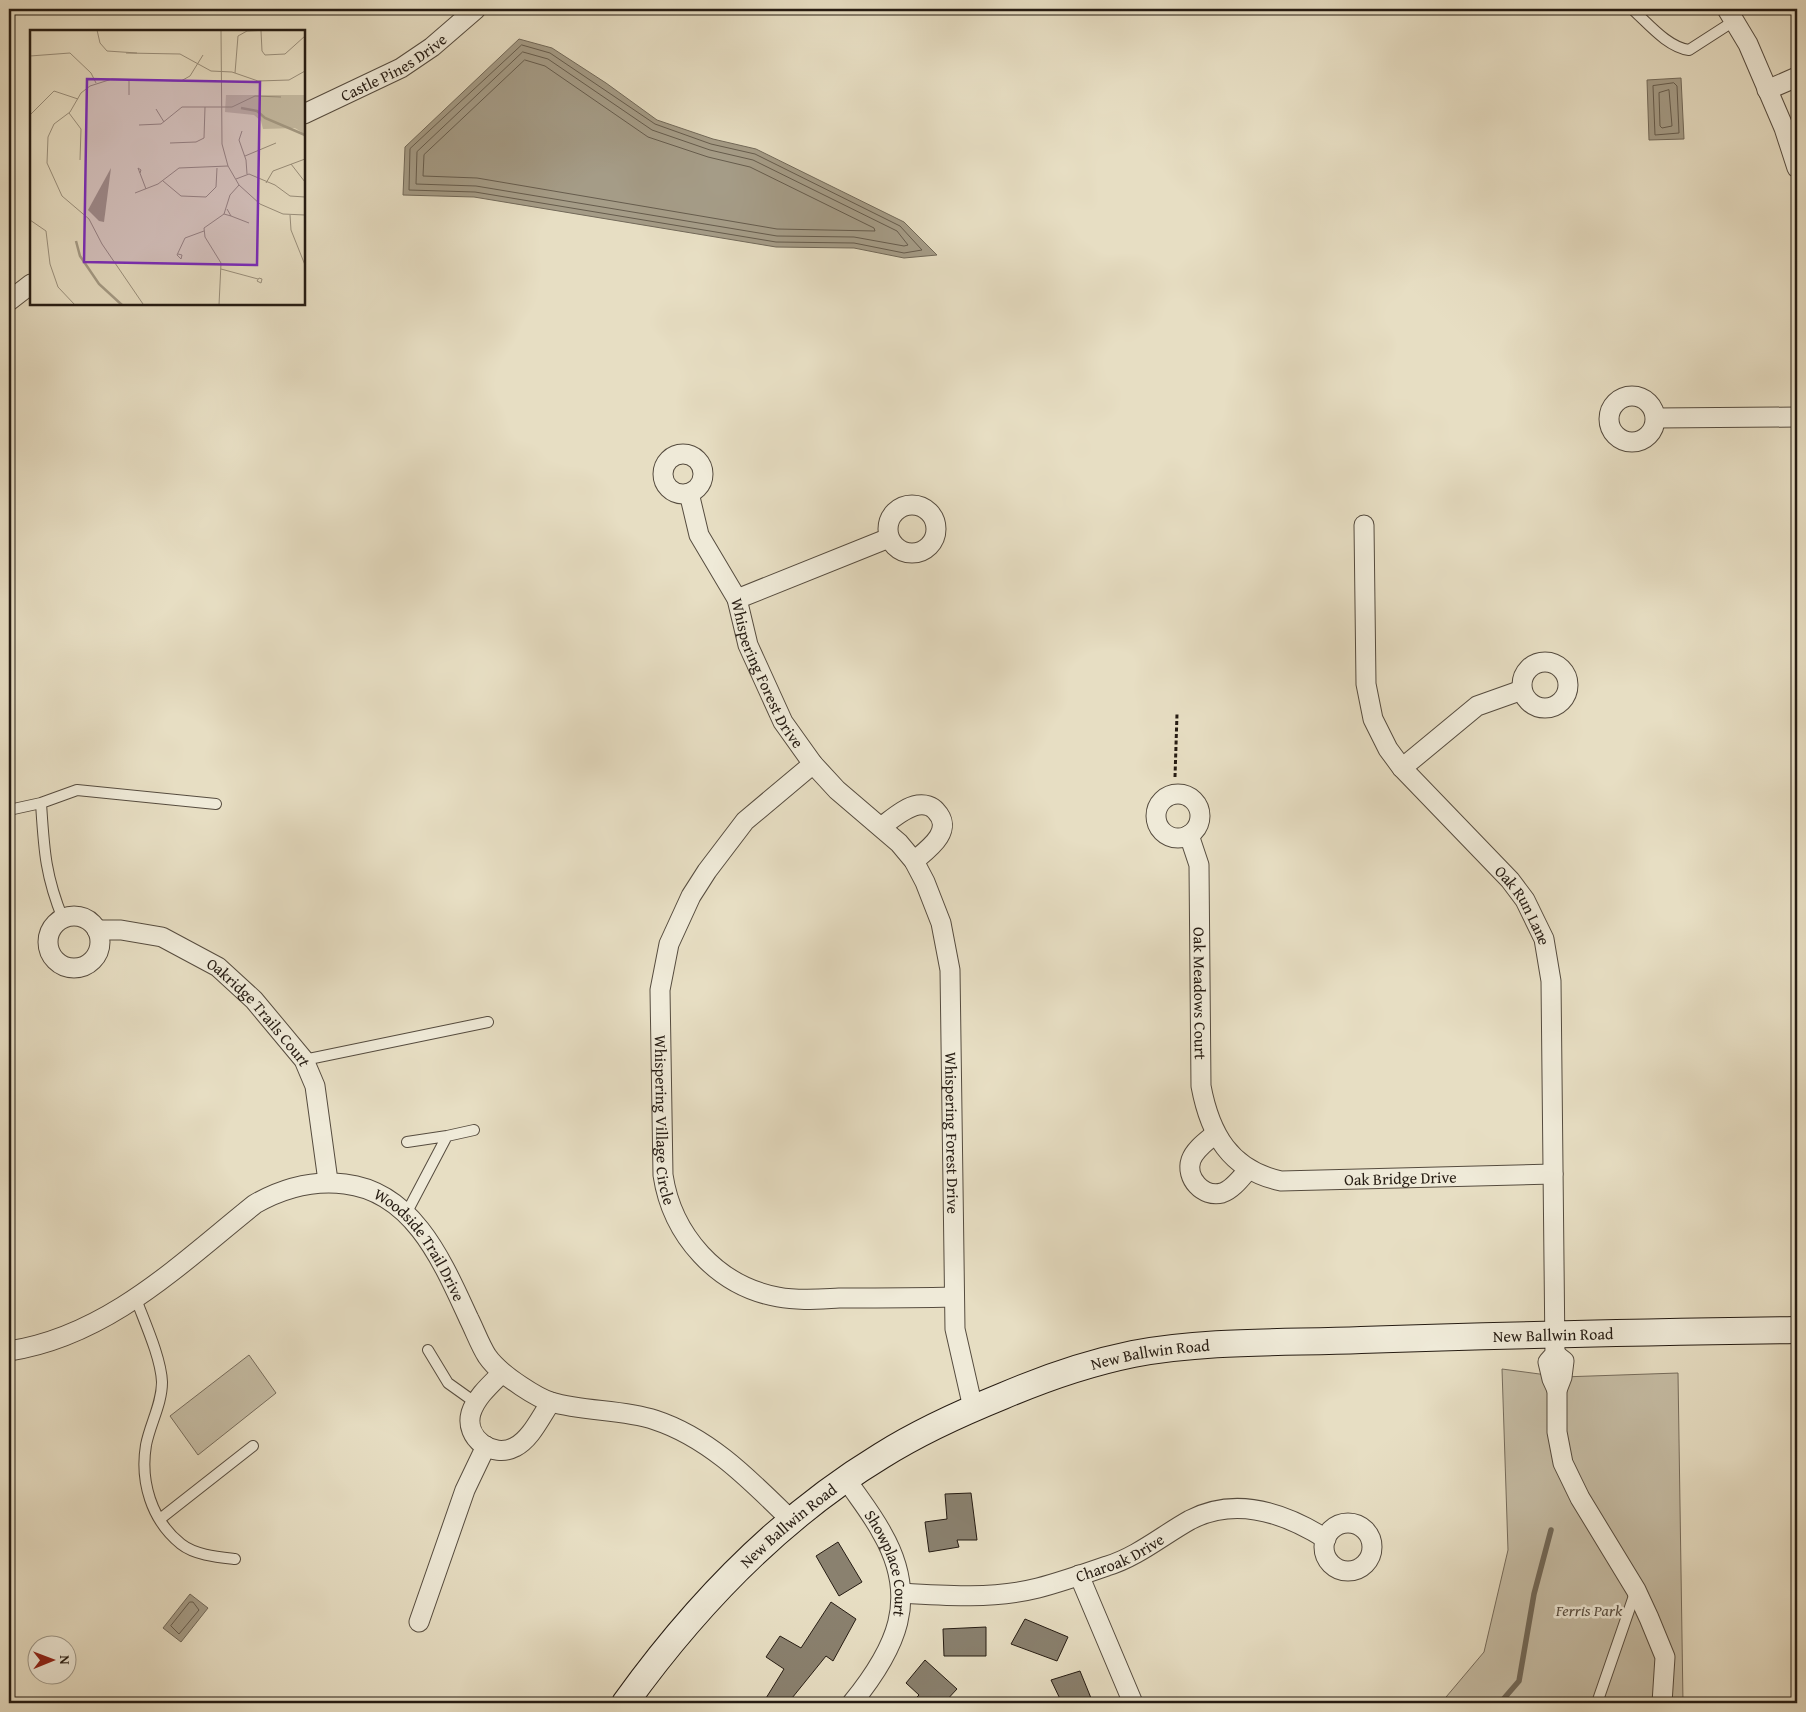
<svg xmlns="http://www.w3.org/2000/svg" width="1806" height="1712" font-family="'Gentium Book Plus',serif">
  <rect width="100%" height="100%" fill="#e7dec3"/>
  <filter id="stains"><feTurbulence type="fractalNoise" baseFrequency=".004" numOctaves="4"/><feColorMatrix values="0 0 0 0 .2 0 0 0 0 .09 0 0 0 0 .02 0 0 0 .5 -.17"/></filter>
  <radialGradient id="worn" r=".72"><stop offset=".6" stop-color="#630" stop-opacity="0"/><stop offset="1" stop-color="#630" stop-opacity=".3"/></radialGradient>
  <!-- green -->
  <path fill="#c6bda5" stroke="#766c5c" d="M249,1355L276,1393L198,1455L170,1416Z
    M1502,1369L1562,1377L1678,1373L1683,1703H1441L1484,1652L1508,1550Z"/>
  <!-- water -->
  <path fill="#a59c87" stroke="#726959" d="M519,39L552,48L606,83L657,120L713,139L756,149L904,222L937,255L904,258L854,248L776,247L474,197L403,195L405,147Z
    M1681,78L1684,139L1649,140L1647,80Z
    M190,1594L208,1608L181,1642L163,1628Z"/>
  <g fill="none" stroke-linecap="round" stroke-linejoin="round">
    <!-- shore -->
    <path stroke="#665c4d" stroke-width="1" d="M522,45L550,53L655,124L711,144L755,154L900,226L922,250L904,253L854,243L776,242L475,192L409,190L410,149Z
      M523,52L548,59L652,130L710,150L753,160L897,231L908,245L904,246L854,237L777,236L476,186L416,184L417,152Z
      M525,60L545,66L648,137L708,157L750,167L874,228L875,231L777,229L477,178L423,176L424,155Z
      M1674,83L1677,86L1679,133L1655,135L1653,86Z
      M1669,90L1672,126L1662,128L1660,126L1659,93Z
      M190,1602H193L199,1610L179,1634L171,1626Z"/>
    <!-- stream -->
    <path stroke="#726959" stroke-width="5.5" d="M1500,1703L1519,1681L1534,1594L1551,1530"/>
  </g>
  <!-- building -->
  <path fill="#8a816f" stroke="#261c13" d="M971,1493L977,1540H957L959,1547L929,1552L925,1522L947,1519L945,1494Z
    M838,1542L862,1582L839,1596L816,1556Z
    M831,1602L856,1619L833,1661L826,1656L788,1703H763L784,1669L766,1657L780,1636L801,1648Z
    M1025,1619L1068,1637L1057,1661L1011,1644Z
    M986,1627V1656H944L943,1629Z
    M925,1660L957,1689L944,1703H911L919,1695L906,1683Z
    M1080,1671L1093,1703H1062L1051,1680Z"/>
  <g fill="none" stroke-linecap="round" stroke-linejoin="round">
    <!-- service casing -->
    <g stroke="#564c3f" stroke-width="12">
      <path id="service" d="M1632,9C1648,23 1667,47 1689,50L1734,21
        M41,803L77,790L216,804
        M9,810L41,803C44,849 45,875 63,919
        M304,1060L488,1022
        M407,1142L447,1136
        M407,1212L447,1136L474,1130
        M136,1299C145,1323 161,1358 162,1382C162,1404 150,1424 146,1445C140,1481 151,1520 181,1544C195,1555 217,1557 235,1559
        M428,1350L448,1383L476,1403
        M160,1519L253,1446
        M1598,1700L1636,1590"/>
    </g>
    <!-- minor casing -->
    <g stroke="#564c3f" stroke-width="21">
      <g id="minor">
        <path d="M1727,9L1748,44L1784,128L1797,168"/>
        <path d="M1767,90L1797,77"/>
        <path id="s1" d="M304,114L401,68L432,47L476,9"/>
        <path d="M9,301L31,284"/>
        <circle cx="1632" cy="419" r="23"/>
        <path d="M1656,418L1797,417"/>
        <circle cx="683" cy="474" r="20"/>
        <path id="s2" d="M689,493L699,535L737,599L748,645L783,722L813,764L837,790L899,843L914,861L925,882L941,923L950,970L955,1329L973,1408"/>
        <circle cx="912" cy="529" r="24"/>
        <path id="s3" d="M1364,525L1366,684L1373,719L1388,749L1402,768L1510,880L1525,900L1544,939L1551,981L1555,1354L1548,1362L1552,1379L1557,1390"/>
        <path d="M737,599L889,538"/>
        <circle cx="1545" cy="685" r="23"/>
        <path id="s4" d="M813,764L745,821L707,871L691,896L669,944L660,990L663,1175C672,1235 717,1286 778,1297C798,1301 819,1299 839,1298C878,1298 916,1298 954,1297"/>
        <path d="M1402,768L1477,706L1522,690"/>
        <circle cx="1178" cy="816" r="22"/>
        <path d="M881,827C892,819 905,807 918,805C925,804 932,806 936,811C955,831 927,850 914,861"/>
        <path id="s5" d="M1189,835L1199,865L1201,1086C1210,1134 1230,1170 1281,1181L1553,1174"/>
        <circle cx="74" cy="942" r="26"/>
        <path id="s6" d="M97,930H121L162,937L218,967L254,1000L304,1060L315,1086L328,1181"/>
        <path d="M1215,1134C1207,1141 1195,1149 1191,1160C1185,1178 1203,1198 1222,1193C1232,1190 1241,1178 1248,1170"/>
        <path id="s7" d="M9,1351C108,1336 180,1264 255,1204C283,1188 313,1180 345,1184C414,1192 443,1263 469,1319C475,1331 480,1345 487,1356C496,1369 509,1378 521,1386C530,1392 541,1399 551,1402C585,1412 622,1409 655,1420C710,1438 751,1481 791,1520"/>
        <path d="M1555,1354L1564,1361L1562,1377L1557,1390V1432L1563,1463L1580,1498L1636,1590L1649,1618L1665,1657L1662,1703"/>
        <path d="M502,1373C491,1384 476,1397 471,1413C464,1438 493,1459 515,1447C531,1439 541,1416 551,1402"/>
        <path id="s8" d="M846,1479C858,1497 872,1514 882,1533C920,1599 896,1649 852,1703"/>
        <circle cx="1348" cy="1547" r="24"/>
        <path d="M1079,1575L1133,1703"/>
        <path id="s9" d="M902,1593C947,1596 994,1599 1038,1588C1061,1582 1084,1574 1107,1566C1137,1557 1163,1535 1190,1520C1236,1496 1285,1513 1326,1539"/>
        <path d="M419,1622L465,1490L486,1446"/>
      </g>
    </g>
    <!-- secondary casing -->
    <g stroke="#261c13" stroke-width="28">
      <g id="secondary">
        <path id="s10" d="M625,1703C694,1607 779,1518 881,1456C919,1432 961,1413 1003,1396C1045,1378 1089,1363 1133,1354C1207,1340 1286,1343 1361,1340C1506,1335 1652,1332 1797,1330"/>
      </g>
    </g>
    <!-- path -->
    <path stroke="#261c13" stroke-width="3" stroke-dasharray="4 2.5" stroke-linecap="butt" d="M1175,777L1177,714"/>
    <!-- service -->
    <use href="#service" stroke="#efead8" stroke-width="10"/>
    <!-- minor -->
    <use href="#minor" stroke="#efead8" stroke-width="19"/>
    <!-- secondary -->
    <use href="#secondary" stroke="#efead8" stroke-width="26"/>
  </g>
  <g text-anchor="middle" stroke-width="5" stroke-linejoin="round" paint-order="stroke">
    <!-- street labels -->
    <g font-size="16" fill="#261c13" stroke="#efead8">
      <text dy="6" stroke="none"><textPath href="#s1" startOffset="101">Castle Pines Drive</textPath></text>
      <text dy="6" stroke="none"><textPath href="#s2" startOffset="198">Whispering Forest Drive</textPath></text>
      <text dy="6" stroke="none"><textPath href="#s3" startOffset="436">Oak Run Lane</textPath></text>
      <text dy="6" stroke="none"><textPath href="#s5" startOffset="160">Oak Meadows Court</textPath></text>
      <text dy="6" stroke="none"><textPath href="#s6" startOffset="190">Oakridge Trails Court</textPath></text>
      <text dy="6" stroke="none"><textPath href="#s4" startOffset="411">Whispering Village Circle</textPath></text>
      <text dy="6" stroke="none"><textPath href="#s2" startOffset="720">Whispering Forest Drive</textPath></text>
      <text dy="6" stroke="none"><textPath href="#s5" startOffset="505">Oak Bridge Drive</textPath></text>
      <text dy="6" stroke="none"><textPath href="#s7" startOffset="486">Woodside Trail Drive</textPath></text>
      <text dy="6" stroke="none"><textPath href="#s10" startOffset="1052">New Ballwin Road</textPath></text>
      <text dy="6" stroke="none"><textPath href="#s10" startOffset="648">New Ballwin Road</textPath></text>
      <text dy="6" stroke="none"><textPath href="#s10" startOffset="242">New Ballwin Road</textPath></text>
      <text dy="6" stroke="none"><textPath href="#s9" startOffset="224">Charoak Drive</textPath></text>
      <text dy="6" stroke="none"><textPath href="#s8" startOffset="96">Showplace Court</textPath></text>
    </g>
    <!-- park labels -->
    <g font-size="16" font-style="italic" fill="#564c3f" stroke="#efead8">
      <text x="1589" y="1616">Ferris Park</text>
    </g>
  </g>
  <!-- overview -->
  <g transform="translate(30 30)">
    <rect width="275" height="275" fill="#e7dec3"/>
    <path d="M196,65H275V112L273,103L265,98L233,99L231,91L224,85L195,82Z" fill="#c6bda5"/>
    <path d="M81,138L74,192L69,191L58,180Z" fill="#a59c87"/>
    <path fill="none" stroke="#a59c87" stroke-width="2.5" d="M211,78L227,81L235,88L275,105M46,211L50,226L69,254L92,275"/>
    <path fill="none" stroke="#9a907d" stroke-width="1" d="M67,0L70,13L77,21L107,23M191,0L192,114L198,136L209,155L230,174L253,184L275,185M231,1L232,21L235,25L255,24L275,6M96,23L150,24L181,41L202,42L228,51L259,50L275,41M0,26L40,23L61,43L66,53M205,43L208,6L217,1L239,0M99,65V49M126,79L134,92M39,83L51,99L50,130M0,85L24,61L48,69M109,95L131,94L152,77H202L225,66L251,67M212,101L209,110L216,130L217,144M140,113L166,112L174,108L175,77M215,126L246,113M261,134L275,152M110,143L111,140L108,138L116,159M206,149L219,144L245,155L260,166L275,167M133,151L151,166L176,167L186,157L187,138M236,153L243,141L275,129M105,163L128,154L149,138L198,136M194,184L201,186L197,179M260,185L261,200L275,235M201,186L219,193M0,190L16,201L20,234L28,257L45,275M148,224L152,225L151,229L147,225L155,208L174,201M191,239L228,249M229,248L232,249L231,253L227,251ZM113,274L72,214L59,189L32,166L17,133L18,107L24,94L40,82L51,63L60,56L82,49L151,51L160,46L173,25M189,275L191,233L175,207L174,198L194,184L200,165L209,155"/>
    <path fill="#7b2cbf" fill-opacity="0.15" stroke="#7b2cbf" stroke-width="2.5" d="M57,49L230,52L227,235L54,232Z"/>
    <rect width="275" height="275" fill="none" stroke="#261c13" stroke-width="2.5"/>
  </g>
  <!-- margin -->
  <rect width="1806" height="1712" fill="none" stroke="#e7dec3" stroke-width="30"/>
  <rect x="10" y="10" width="1786" height="1692" fill="none" stroke="#261c13" stroke-width="2.5"/>
  <rect x="15" y="15" width="1776" height="1682" fill="none" stroke="#261c13"/>
  <!-- north arrow -->
  <g transform="translate(52 1660) rotate(89)"><circle r="24" fill="#efead8" stroke="#9f9889"/>
  <path d="M0-4L9 19L0 12L-9 19Z" fill="#8f2418"/>
  <text y="-8" font-size="14" font-weight="bold" text-anchor="middle" fill="#261c13">N</text>
  </g>
  <rect width="100%" height="100%" filter="url(#stains)"/>
  <rect width="100%" height="100%" fill="url(#worn)"/>
</svg>
